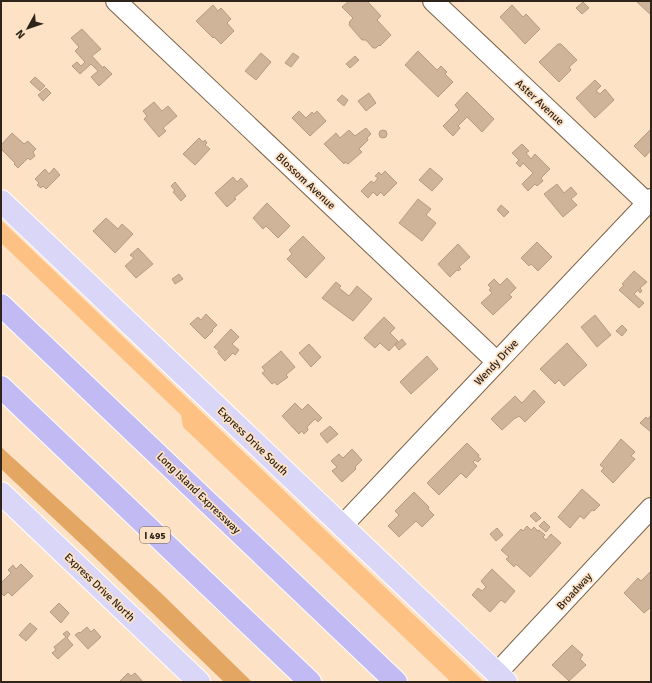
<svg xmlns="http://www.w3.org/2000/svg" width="652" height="683" font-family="Signika,sans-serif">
  <rect width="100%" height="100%" fill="#fde2c6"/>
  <!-- green -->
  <path fill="#fdc283" d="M1,220L484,682H451L183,427L181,415L1,243Z"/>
  <!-- forest -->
  <path fill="#e4a763" d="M1,447L160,592L252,682H224L85,548L1,469Z"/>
  <!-- building -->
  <path fill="#cfb49a" stroke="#b59b81" d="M349,1H367L381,16L377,20L391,35L380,46L379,45L376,48H373L366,40H362L349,25L350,21L353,18L342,7Z
    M636,1H651V15Z
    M583,2L589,8L582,14L576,8Z
    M213,5L218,11L221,8L231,19L227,23L234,31L221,44L214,37L213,38L196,21Z
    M512,5L523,17L526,14L540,29L525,44L500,17Z
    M82,29L101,49L92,56L103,68L104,66L112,74L99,86L91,77L98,71L91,64L80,74L72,66L77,62L81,66L85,62L75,51L79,47L71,38Z
    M558,44H561L577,60L569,67L571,70L559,82L539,62Z
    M418,51L437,70L441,66L447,72L445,74L453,82L438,97L405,65Z
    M261,53L271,62L256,80L245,71Z
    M293,53L299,57L291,67L285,63Z
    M355,56L359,60L350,68L346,64Z
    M35,77L45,86L40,91L30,82Z
    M595,80L601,86L596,91L600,94L605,89L614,100L595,118L576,98Z
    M46,88L51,93L43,101L38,95Z
    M467,92L494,119L482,132L467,117L458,126L460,128L453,136L443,126L459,110L455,105Z
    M369,93L376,103L366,111L358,101Z
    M342,95L348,100L344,106L337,100Z
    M154,102L162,111L168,106L177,116L163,128L166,131L159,137L144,119L147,116L143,111Z
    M299,111L306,118L312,112L314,114L317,111L326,121L310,136L292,118Z
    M366,128L371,134L367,138L368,140L359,149L362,152L348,164L345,162L344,164L324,144L336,133L340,138L349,130L355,136Z
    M651,129V150L645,157L634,146Z
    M379 134a4 4 0 1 1 8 0a4 4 0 1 1-8 0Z
    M12,133L24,144L28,141L36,149L33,152L35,156L30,160L28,158L18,168L14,164L15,163L1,149V145Z
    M199,138L203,142L205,140L207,143L205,145L210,149L195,165L183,154Z
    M522,144L529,151L526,153L531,159L535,154L550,169L541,178L543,181L537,186L535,184L528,191L522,184L533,173L523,163L520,167L516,163L519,160L512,153Z
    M54,168L60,175L46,189L43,186L41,188L37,185L39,183L35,179L45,169L49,174Z
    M430,168L443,179L432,191L419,180Z
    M385,171L397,183L384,196L381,192L377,196L373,192L368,198L361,191L371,181L374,183L378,178L375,176L379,172L381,175Z
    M233,177L237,182L241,178L248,186L234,198L236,199L227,207L215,193Z
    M175,182L186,196L181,201L173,192L175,191L171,186Z
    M557,184L564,193L571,187L577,194L571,199L577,205L563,217L544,194Z
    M418,199L431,209L426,215L436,223L422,241L399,223Z
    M267,203L290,226L278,238L266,226L263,229L253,218Z
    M501,205L509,212L504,217L497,210Z
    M106,218L118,229L122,224L133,234L115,253L93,231Z
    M303,236L325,258L306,278L287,259L292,254L289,250Z
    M537,242L552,257L538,271L531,264L529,266L521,258Z
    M458,244L470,257L459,267L461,269L458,271L457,270L450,277L438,264Z
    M138,248L153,264L136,278L125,266L134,258L130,255Z
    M634,271L647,282L640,288L642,291L640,293L638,290L634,294L644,303L639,308L619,290L624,285L622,284Z
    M179,274L183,279L175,284L172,279Z
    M507,278L516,288L509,295L512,297L493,315L481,303L492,293L489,290L491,288L488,285L494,279L500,285Z
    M336,282L341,286L339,288L349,296L357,286L372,299L353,321L322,298Z
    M206,314L217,325L212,330L213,331L205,339L190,324L198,317L201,320Z
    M595,315L611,335L597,347L581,327Z
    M384,317L395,328L390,333L398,341L389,351L380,343L375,348L364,338Z
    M622,325L627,330L622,336L616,331Z
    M231,329L239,337L232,344L239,350L235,355L233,353L225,361L218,353L219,351L214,347Z
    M402,339L406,344L399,350L395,345Z
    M567,343L587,365L564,386L559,380L555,384L540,369Z
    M309,344L321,357L311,367L299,353Z
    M281,351L295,367L286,375L288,377L277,385L275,382L272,384L262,373L265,371L262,367Z
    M427,356L438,369L411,394L400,382Z
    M534,390L545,402L525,422L519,416L516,418H515L502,430L491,419L515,396L522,403Z
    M295,403L302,410L308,404L322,418L318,422L315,419L307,427L308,430L304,434L302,431L299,434L282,416Z
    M651,415V432L640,423L646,417L648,419Z
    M330,426L338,434L327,443L320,434Z
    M621,439L635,452L631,456L635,459L613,483L601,471L604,468L600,465Z
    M467,443L479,455L478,457L481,459L478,462L475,460L473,462L477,466L466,478L461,473L439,495L427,483Z
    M352,449L362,460L355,467L356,469L342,482L332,471L337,467L331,461L339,454L343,458Z
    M582,489L600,505L594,511L592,510L584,519L580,516L570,528L558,517Z
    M414,492L429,507L428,509L434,515L422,527L416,521L399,537L388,526L399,515L395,511Z
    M535,512L541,518L536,522L530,516Z
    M544,521L550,527L546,532L539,526Z
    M527,526L531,530L534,527L538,531L539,530L545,535L543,537L546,540L551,534L561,543L530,577L516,564L514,567L506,559L509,557L501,550L521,529L523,531Z
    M497,528L503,535L496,541L490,534Z
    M21,564L33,576L12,596L8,592L4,596L1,593V583L11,573L8,570L13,565L16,569Z
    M492,569L515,591L505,603L501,600L490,612L472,595L478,588L482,591L486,587L481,581Z
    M651,571V607L644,613L624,593L638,578L641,581Z
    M59,603L69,613L61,623L50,612Z
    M30,623L37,629L26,641L19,635Z
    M87,627L91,632L94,629L101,637L88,649L75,635L79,632L80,633Z
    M67,631L70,634L67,638L73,645L58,659L52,653L56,650L54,647L66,637L63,634Z
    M572,645L583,655L580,659L586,665L569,681L552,665Z
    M128,673L131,676L135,673L143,682H119Z"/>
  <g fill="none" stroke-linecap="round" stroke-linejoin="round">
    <!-- minor casing -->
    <g stroke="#796249" stroke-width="22">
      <path id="minor" d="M116,1L497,362
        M433,1L647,203
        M342,526L651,199
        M497,673L651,508"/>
    </g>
    <!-- major casing -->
    <g stroke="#fff" stroke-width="24">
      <path id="major" d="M1,201L506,682
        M1,493L199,682"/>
    </g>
    <!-- highway casing -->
    <g stroke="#fff" stroke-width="24">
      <path id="highway" d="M1,305L396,682
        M1,387L310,682"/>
    </g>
    <!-- minor -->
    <use href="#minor" stroke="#fff" stroke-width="20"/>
    <!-- major -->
    <use href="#major" stroke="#dad6f8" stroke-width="22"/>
    <!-- highway -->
    <use href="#highway" stroke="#c2bbf3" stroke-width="22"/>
  </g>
  <g text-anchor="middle" stroke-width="3.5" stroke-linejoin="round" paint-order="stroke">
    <!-- shield labels -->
    <rect fill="#fde2c6" stroke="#6c5d4e" stroke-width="1" x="140" y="527" width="30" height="16" rx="3"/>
    <g font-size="10" font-weight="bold" fill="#2e241a">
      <text x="155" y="539">I 495</text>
    </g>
    <!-- street labels -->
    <g font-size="11" fill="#2e241a" stroke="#fde2c6">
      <text transform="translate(540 102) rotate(43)" y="4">Aster Avenue</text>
      <text transform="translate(306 181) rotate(43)" y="4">Blossom Avenue</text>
      <text transform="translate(496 362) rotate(-47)" y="4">Wendy Drive</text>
      <text transform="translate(253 441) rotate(44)" y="4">Express Drive South</text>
      <text transform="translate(199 493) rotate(44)" y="4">Long Island Expressway</text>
      <text transform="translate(100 587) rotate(44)" y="4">Express Drive North</text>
      <text transform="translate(574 591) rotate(-47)" y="4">Broadway</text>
    </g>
  </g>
  <!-- border -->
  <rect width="652" height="683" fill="none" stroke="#2e241a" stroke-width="4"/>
  <!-- north arrow -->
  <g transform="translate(28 28) rotate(230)" stroke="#fde2c6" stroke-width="3" paint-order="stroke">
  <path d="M0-3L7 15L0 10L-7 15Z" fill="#2e241a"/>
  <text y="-6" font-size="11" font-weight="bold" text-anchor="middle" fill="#2e241a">N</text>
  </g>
</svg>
